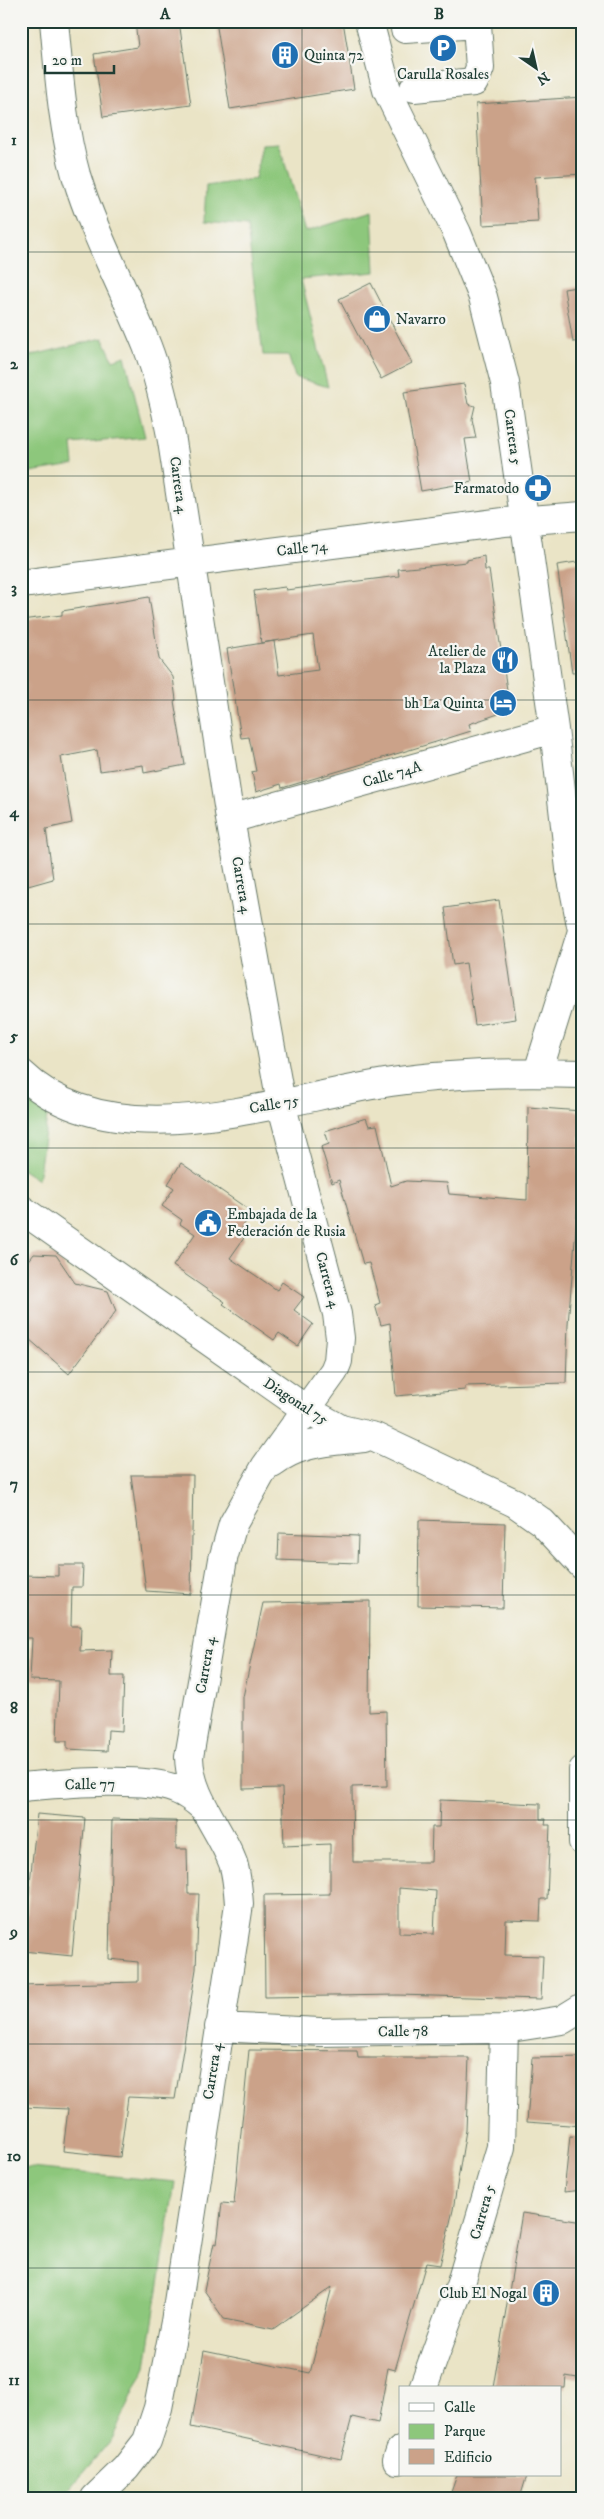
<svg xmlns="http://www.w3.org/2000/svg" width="604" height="2519" font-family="'IM FELL DW Pica',serif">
  <rect width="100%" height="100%" fill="#f6f6f2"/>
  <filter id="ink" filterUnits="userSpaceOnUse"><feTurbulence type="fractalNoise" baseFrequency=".02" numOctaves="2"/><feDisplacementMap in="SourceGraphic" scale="10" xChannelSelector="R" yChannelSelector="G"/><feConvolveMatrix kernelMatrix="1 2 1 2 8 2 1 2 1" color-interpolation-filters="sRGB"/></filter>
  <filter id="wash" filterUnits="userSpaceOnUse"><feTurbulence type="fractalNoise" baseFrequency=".0096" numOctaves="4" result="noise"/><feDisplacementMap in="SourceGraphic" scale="20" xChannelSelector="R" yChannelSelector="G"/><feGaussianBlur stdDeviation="1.12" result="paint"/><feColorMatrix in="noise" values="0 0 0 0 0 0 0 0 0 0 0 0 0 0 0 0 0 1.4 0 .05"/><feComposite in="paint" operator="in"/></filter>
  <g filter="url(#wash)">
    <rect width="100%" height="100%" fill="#eae4c6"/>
    <!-- green -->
    <path fill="#8dc77b" stroke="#568258" d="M279,143L305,232L372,211L375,272L301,279L328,387L295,377L288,355H263L247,226L204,222L206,186L255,179L262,144Z
      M103,338L113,360L125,356L145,437L72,444L74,465L30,472L21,444V358Z
      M21,1094L48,1110L38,1180L21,1169Z
      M21,2167L175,2182L146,2366L112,2439L61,2498H21Z"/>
    <g id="blocks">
      <!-- building -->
      <path fill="#cba289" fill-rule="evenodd" d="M135,21H179L191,105L103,117L94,54L138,47Z
        M216,21H343L354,89L230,109Z
        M583,97V174L535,177L538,222L483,225L476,104Z
        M371,283L412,363L381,379L339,299Z
        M583,286V341L573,342L564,289Z
        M464,384L468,404L475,406L472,419L476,438L465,439L472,482L421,491L404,392Z
        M484,556L485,570H489L510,710L469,724L471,731L436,742L282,788L281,784L256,792L252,772L256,771L249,737L241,738L227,649L274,641L279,675L318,670L313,635L261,643L254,591L285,587L286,590L399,576L398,569L467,562V560Z
        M583,561V672L572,673L557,565Z
        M149,597L159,659L173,677L176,700L174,701L185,765L144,773L143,765L100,771L97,750L61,757L72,823L46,829L53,879L21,888V620L62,615V611Z
        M499,900L516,1019L475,1025L466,963L453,965L445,908Z
        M528,1107L581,1111L578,1205L568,1324L566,1383L465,1386V1390L396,1396L390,1323L381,1325L375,1305L380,1303L369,1263L363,1264L339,1180L332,1183L321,1147L329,1144L325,1131L366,1118L369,1126L377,1125L391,1186L406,1181L447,1183L449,1194L527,1200Z
        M181,1163L252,1212L238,1234L244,1238L230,1258L277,1290L282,1282L304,1297L294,1310L313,1324L298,1346L279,1333L274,1340L223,1304L225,1302L173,1266L195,1234L180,1224L182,1220L162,1206L174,1188L168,1184Z
        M34,1254L56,1255L75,1283L108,1291L116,1311L69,1374L21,1332V1271Z
        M131,1475H193L191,1594L146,1591Z
        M419,1520L505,1523L503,1608L418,1606Z
        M279,1533L358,1536L357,1563L278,1560Z
        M58,1565H83L82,1587H72L71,1626H81L80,1651L112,1650L111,1676H124L122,1731L108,1730L107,1751L67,1749V1741H57L59,1681L30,1680L32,1638H23L24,1575L58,1576Z
        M370,1601L369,1712L386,1711L387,1786L352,1787L353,1862H431L432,1827H439L440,1800L540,1804V1819H546L545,1825H550L547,1899H541L540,1921L506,1920L505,1955L543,1956L541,1999L398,1995L265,1997L264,1895L330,1894V1844L284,1846L282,1788L243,1789V1697L263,1603ZM399,1888L436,1891L434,1934L399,1933Z
        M37,1814L85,1818L72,1956L23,1951Z
        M112,1819L176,1821V1849H187L188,1894H199L196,1969L175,2099L128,2097L120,2157L63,2151L68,2109L21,2107V1985L138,1982V1962L109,1959Z
        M249,2050L357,2051L358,2058H469L466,2130L453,2210L440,2265L426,2263L395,2370L388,2368L378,2423L352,2417L341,2459L191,2427L204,2351L310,2373L332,2287L273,2329L224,2319L204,2290L214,2243L217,2244L222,2203L234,2204Z
        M583,2057V2126L527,2122L532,2058Z
        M570,2136L583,2137V2190L564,2192Z
        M522,2213L583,2222V2379L566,2376L565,2388H493Z
        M457,2475H527L520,2498H449Z"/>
    </g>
  </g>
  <g filter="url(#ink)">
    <use href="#blocks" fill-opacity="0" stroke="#667767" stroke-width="1"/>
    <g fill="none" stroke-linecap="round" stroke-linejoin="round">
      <!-- minor casing -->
      <g stroke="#667767" stroke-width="30">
        <path id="minor" d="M54,21C59,73 62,125 76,175C94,234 124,289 147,346C159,377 166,409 172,441L230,819L281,1103L337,1314L340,1338L338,1361L334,1371L265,1467L233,1524L223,1559L189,1757C190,1798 219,1826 233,1863C237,1876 238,1890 239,1904L175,2322L158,2408L147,2441L126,2468L95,2498
          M369,21L387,90L457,233L483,297L505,383L554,729L570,869L583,935
          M405,29L477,24L480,68L474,82L414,88
          M21,584L504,522L583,516
          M230,819L554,729
          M538,1072L583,928
          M21,1073C113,1163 280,1098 391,1082C454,1073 519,1072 583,1074
          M21,1209L307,1410L341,1429L375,1437L515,1503L542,1522L583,1566
          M272,1463C301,1441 329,1442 364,1438
          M583,1770V1842
          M21,1787C59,1784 142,1776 175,1789C186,1793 195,1800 204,1808
          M219,2027L320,2032L504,2029L562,2020L583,2007
          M423,2388L461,2283L501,2147L504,2029
          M397,2460L400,2451"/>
      </g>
      <!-- minor -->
      <use href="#minor" stroke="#fff" stroke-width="28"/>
    </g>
  </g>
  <!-- grid -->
  <path fill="none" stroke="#1f3d34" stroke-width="1" stroke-opacity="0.55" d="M302,21V2498M21,252H583M21,476H583M21,700H583M21,924H583M21,1148H583M21,1372H583M21,1595H583M21,1820H583M21,2044H583M21,2268H583"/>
  <!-- icons -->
  <defs>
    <g id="parking-disc" transform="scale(1.4375)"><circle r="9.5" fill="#1f6fb2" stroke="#f6f6f2"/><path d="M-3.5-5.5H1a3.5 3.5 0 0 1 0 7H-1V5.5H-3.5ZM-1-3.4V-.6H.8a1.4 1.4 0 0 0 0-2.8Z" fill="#fff"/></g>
    <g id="building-disc" transform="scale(1.4375)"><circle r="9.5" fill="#1f6fb2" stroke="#f6f6f2"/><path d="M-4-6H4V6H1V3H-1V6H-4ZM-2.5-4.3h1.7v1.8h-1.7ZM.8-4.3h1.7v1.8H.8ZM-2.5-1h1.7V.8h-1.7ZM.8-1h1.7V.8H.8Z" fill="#fff"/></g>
    <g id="shop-disc" transform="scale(1.4375)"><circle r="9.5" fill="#1f6fb2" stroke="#f6f6f2"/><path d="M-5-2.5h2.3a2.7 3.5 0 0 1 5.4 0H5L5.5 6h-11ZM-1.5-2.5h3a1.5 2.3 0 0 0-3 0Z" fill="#fff"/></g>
    <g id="pharmacy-disc" transform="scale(1.4375)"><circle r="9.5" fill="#1f6fb2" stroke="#f6f6f2"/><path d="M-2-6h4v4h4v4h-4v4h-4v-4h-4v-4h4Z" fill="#fff"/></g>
    <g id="restaurant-disc" transform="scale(1.4375)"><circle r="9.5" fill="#1f6fb2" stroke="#f6f6f2"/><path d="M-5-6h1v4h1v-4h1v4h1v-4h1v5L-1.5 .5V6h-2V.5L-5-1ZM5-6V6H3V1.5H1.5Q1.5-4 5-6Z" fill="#fff"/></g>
    <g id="hotel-disc" transform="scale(1.4375)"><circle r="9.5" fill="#1f6fb2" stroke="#f6f6f2"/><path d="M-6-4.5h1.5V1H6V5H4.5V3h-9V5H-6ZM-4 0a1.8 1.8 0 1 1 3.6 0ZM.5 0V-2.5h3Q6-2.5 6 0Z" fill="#fff"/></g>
    <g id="civic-disc" transform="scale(1.4375)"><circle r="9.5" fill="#1f6fb2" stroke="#f6f6f2"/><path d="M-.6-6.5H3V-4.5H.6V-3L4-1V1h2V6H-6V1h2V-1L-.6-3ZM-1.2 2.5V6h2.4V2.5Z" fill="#fff"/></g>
  </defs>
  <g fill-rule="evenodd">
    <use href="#parking-disc" x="443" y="48"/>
    <use href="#building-disc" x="285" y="55"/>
    <use href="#shop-disc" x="377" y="319"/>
    <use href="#pharmacy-disc" x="538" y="488"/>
    <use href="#restaurant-disc" x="505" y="660"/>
    <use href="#hotel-disc" x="503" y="703"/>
    <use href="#civic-disc" x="208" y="1223"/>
    <use href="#building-disc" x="546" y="2293"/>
  </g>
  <g text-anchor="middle" stroke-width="4.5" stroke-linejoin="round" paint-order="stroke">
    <!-- poi labels -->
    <g font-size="15" fill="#1f3d34" stroke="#f6f6f2" text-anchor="end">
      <text x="304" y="60" text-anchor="start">Quinta 72</text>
      <text x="443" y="79" text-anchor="middle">Carulla Rosales</text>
      <text x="396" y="324" text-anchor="start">Navarro</text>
      <text x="519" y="493">Farmatodo</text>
      <text x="486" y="656">Atelier de<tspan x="486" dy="17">la Plaza</tspan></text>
      <text x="484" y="708">bh La Quinta</text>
      <text x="227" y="1219" text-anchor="start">Embajada de la<tspan x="227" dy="17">Federación de Rusia</tspan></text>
      <text x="527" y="2298">Club El Nogal</text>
    </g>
    <!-- street labels -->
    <g font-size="15" fill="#1f3d34" stroke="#f6f6f2">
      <text transform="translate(513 437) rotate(82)" y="5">Carrera 5</text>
      <text transform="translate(179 485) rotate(82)" y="5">Carrera 4</text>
      <text transform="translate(302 548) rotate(-7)" y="5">Calle 74</text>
      <text transform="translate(392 774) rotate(-16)" y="5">Calle 74A</text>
      <text transform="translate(242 885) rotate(80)" y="5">Carrera 4</text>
      <text transform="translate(274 1104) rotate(-10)" y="5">Calle 75</text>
      <text transform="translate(328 1280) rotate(75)" y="5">Carrera 4</text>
      <text transform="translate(296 1401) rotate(33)" y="5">Diagonal 75</text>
      <text transform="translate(205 1665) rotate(-80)" y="5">Carrera 4</text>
      <text transform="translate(90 1784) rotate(-1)" y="5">Calle 77</text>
      <text transform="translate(403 2031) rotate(-1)" y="5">Calle 78</text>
      <text transform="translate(212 2071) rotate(-81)" y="5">Carrera 4</text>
      <text transform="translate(482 2212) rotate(-74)" y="5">Carrera 5</text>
    </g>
  </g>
  <!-- margin -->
  <rect width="604" height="2519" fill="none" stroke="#f6f6f2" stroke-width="55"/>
  <!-- legend -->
  <rect x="399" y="2386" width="162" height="90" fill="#f6f6f2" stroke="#a0aca6"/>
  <rect x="409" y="2403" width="25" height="8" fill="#ffffff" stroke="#a0aca6"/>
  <text x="444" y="2412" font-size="15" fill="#1f3d34">Calle</text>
  <rect x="409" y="2424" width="25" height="15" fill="#8dc77b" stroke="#a0aca6"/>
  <text x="444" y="2436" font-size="15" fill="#1f3d34">Parque</text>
  <rect x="409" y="2449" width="25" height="15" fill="#cba289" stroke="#a0aca6"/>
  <text x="444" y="2462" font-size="15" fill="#1f3d34">Edificio</text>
  <!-- north arrow -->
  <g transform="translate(536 68) rotate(146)" stroke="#f6f6f2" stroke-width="4" paint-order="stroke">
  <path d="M0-4L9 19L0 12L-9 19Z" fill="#1f3d34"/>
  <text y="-8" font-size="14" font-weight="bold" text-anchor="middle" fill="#1f3d34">N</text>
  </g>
  <!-- scale -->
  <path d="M45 65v8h69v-8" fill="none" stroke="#1f3d34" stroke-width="2.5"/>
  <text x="52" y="65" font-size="15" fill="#1f3d34" stroke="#f6f6f2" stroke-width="4" paint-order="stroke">20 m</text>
  <rect x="28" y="28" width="548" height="2464" fill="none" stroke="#1f3d34" stroke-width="2"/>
  <g font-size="16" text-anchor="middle" font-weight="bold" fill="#1f3d34">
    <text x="165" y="19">A</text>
    <text x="439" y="19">B</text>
    <text x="14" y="145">1</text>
    <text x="14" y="369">2</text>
    <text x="14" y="593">3</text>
    <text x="14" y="817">4</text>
    <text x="14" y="1041">5</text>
    <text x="14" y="1265">6</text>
    <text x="14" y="1489">7</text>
    <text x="14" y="1713">8</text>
    <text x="14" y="1937">9</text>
    <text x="14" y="2161">10</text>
    <text x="14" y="2385">11</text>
  </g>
</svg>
